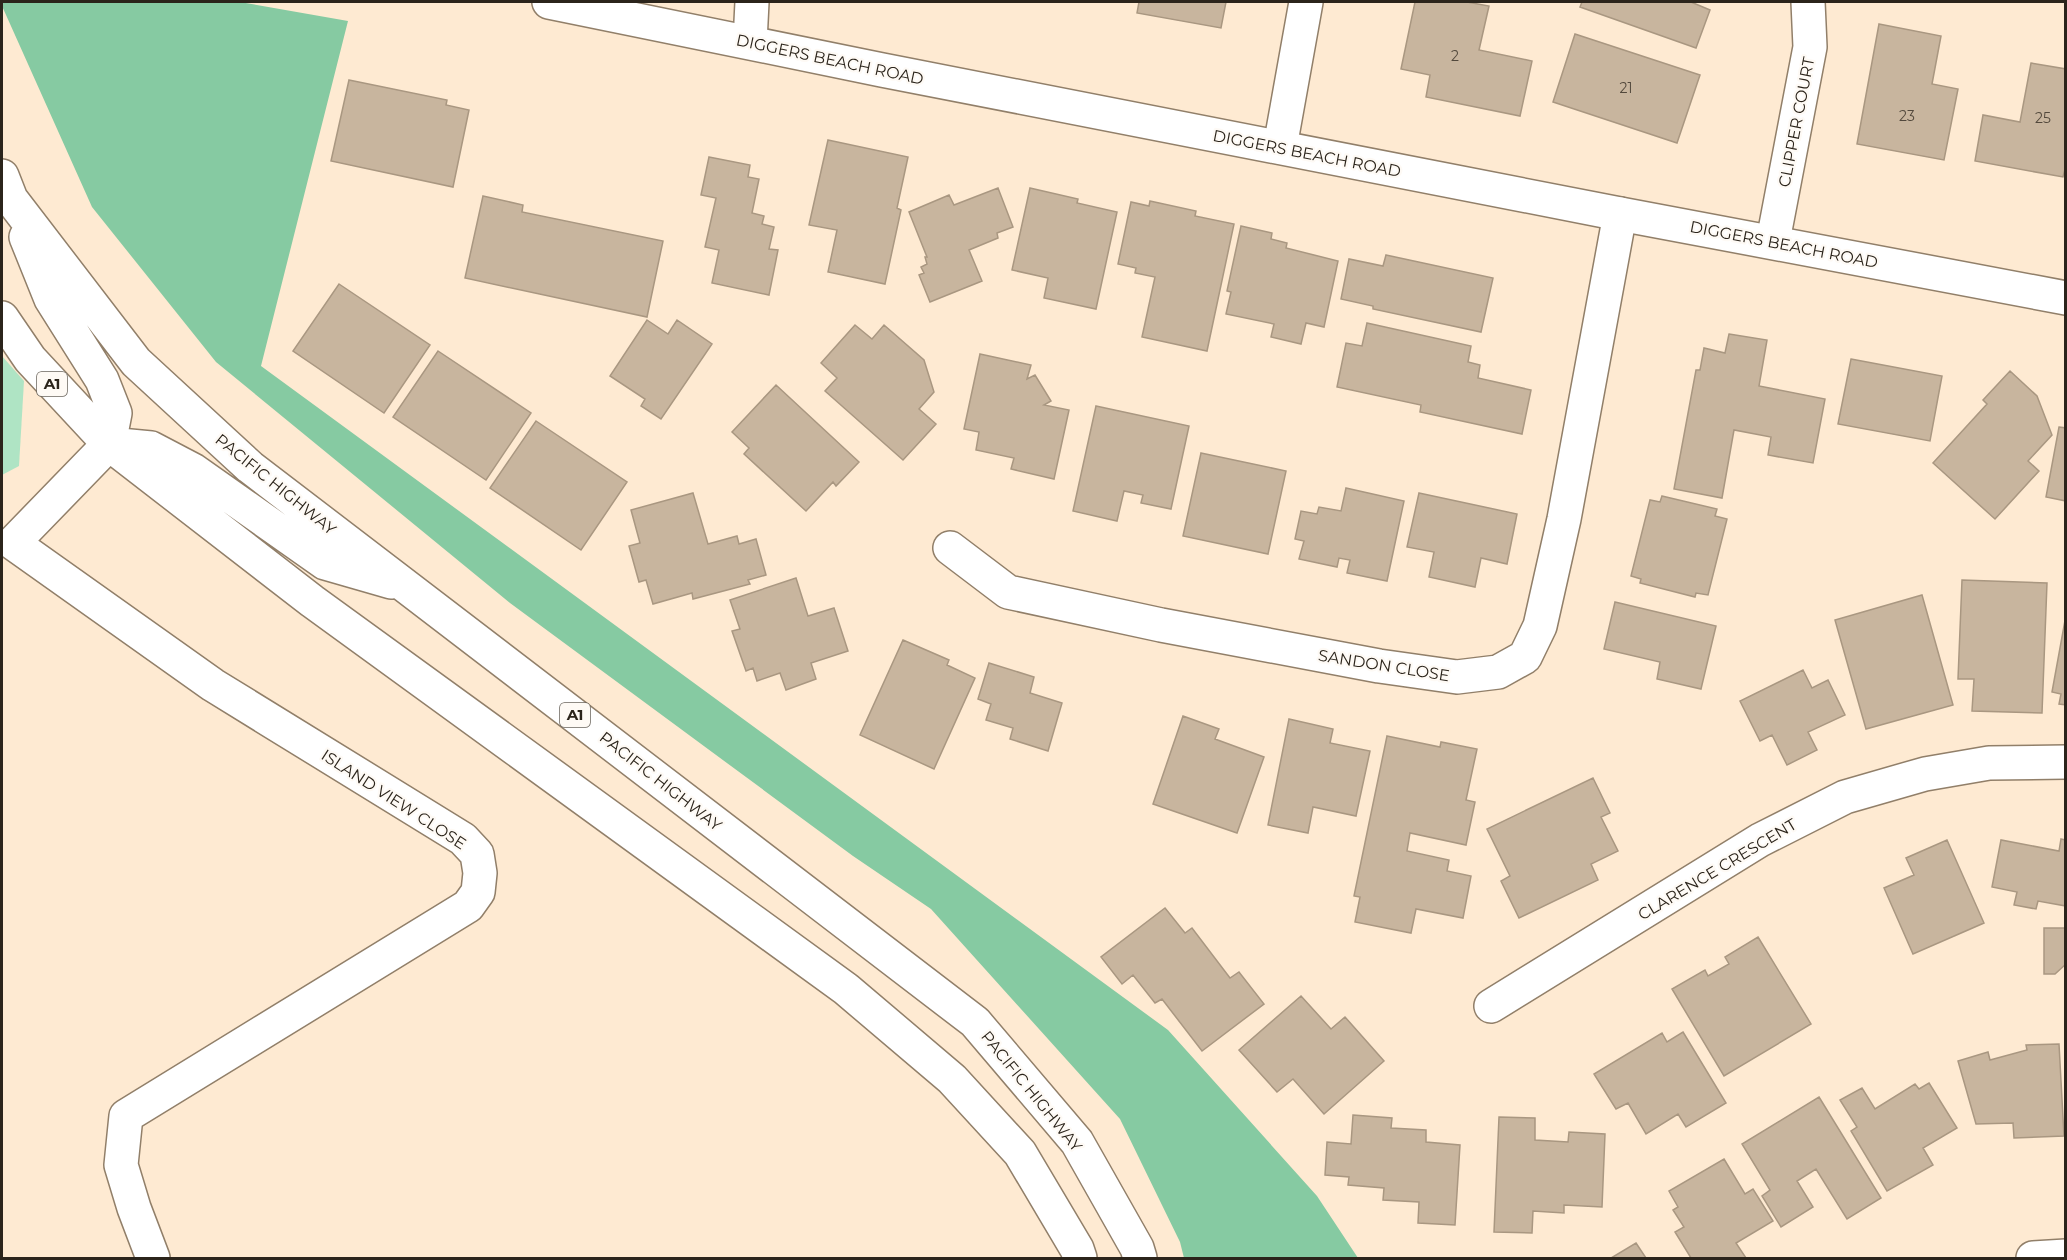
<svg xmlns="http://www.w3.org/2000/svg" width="2067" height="1260" font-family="Montserrat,sans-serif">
  <rect width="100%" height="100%" fill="#feead2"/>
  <!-- green -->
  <path fill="#afe4c4" d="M2,356L24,381L19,466L2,475Z"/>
  <!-- forest -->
  <path fill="#86caa2" d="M3,2H240L348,21L261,366L1168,1030L1317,1196L1358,1258H1184L1180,1242L1120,1119L931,909L853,856L510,603L216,362L92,207L2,6Z"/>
  <!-- building -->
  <path fill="#c8b59e" stroke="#a99781" stroke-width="1.5" d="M1139,2H1226L1221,28L1137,13Z
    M1415,2H1467L1489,6L1479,50L1532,61L1520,116L1426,97L1430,75L1401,69Z
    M1582,2H1691L1710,10L1696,48L1580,7Z
    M1879,24L1941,36L1932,84L1958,89L1944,160L1857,144Z
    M1575,34L1700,75L1677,143L1553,102Z
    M2031,63L2066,69V165L2063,177L1975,161L1983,115L2020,122Z
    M349,80L447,100L446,105L469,110L453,187L331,161Z
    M828,140L908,157L897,208L901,210L885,284L828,272L837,230L809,225Z
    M709,157L750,165L748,177L759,179L752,213L764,216L762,224L774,227L769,249L778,250L769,295L712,283L719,250L705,247L716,198L701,195Z
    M998,188L1013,227L997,233L998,238L969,250L982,281L930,302L919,275L924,273L921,267L927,264L925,257H927L909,212L949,195L954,205Z
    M1030,188L1078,199L1077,203L1117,212L1096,309L1044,298L1048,278L1012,270Z
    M483,196L523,205L522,212L663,241L647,317L465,278Z
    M1150,201L1196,211L1195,216L1234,224L1207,351L1142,337L1155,277L1135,273L1136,268L1118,264L1131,202L1149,206Z
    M1241,226L1272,233L1271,239L1287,243L1286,248L1338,261L1324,327L1306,323L1301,344L1271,337L1274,324L1226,314L1231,292L1227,291Z
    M1386,255L1493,278L1481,332L1373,309V306L1341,299L1349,259L1383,266Z
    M339,284L430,345L384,413L293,351Z
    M647,320L668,334L677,320L712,344L661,419L641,406L645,399L610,376Z
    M1367,323L1471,346L1468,362L1480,365L1478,378L1531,390L1522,434L1420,412L1421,405L1337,387L1346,343L1362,346Z
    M855,325L872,339L884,325L924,360L934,392L919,409L936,424L903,460L825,391L837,378L821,363Z
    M1729,334L1767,340L1759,386L1825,399L1813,463L1768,455L1771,437L1734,430L1722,498L1674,489L1696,370H1700L1704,348L1725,353Z
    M438,351L531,413L486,480L393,417Z
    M980,354L1031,365L1027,379L1035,375L1051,401L1044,405L1069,410L1054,479L1011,469L1014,458L976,450L979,432L964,429Z
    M1851,359L1942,376L1930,441L1838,424Z
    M2010,371L2037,396L2052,435L2028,461L2039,471L1995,519L1933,463L1987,404L1983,400Z
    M776,385L859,462L836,486L833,482L806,511L744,454L749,448L732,432Z
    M1096,406L1189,426L1171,509L1141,503L1143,495L1124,491L1117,521L1073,511Z
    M536,421L627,482L581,550L490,488Z
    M2059,427L2066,428V501L2046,497Z
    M1201,453L1286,471L1268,554L1183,536Z
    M1346,488L1404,501L1387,581L1347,573L1350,560L1339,558L1337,567L1299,559L1304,541L1295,539L1301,511L1317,514L1319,507L1341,511Z
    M693,493L708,544L737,536L739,544L756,539L766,575L748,580L750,584L693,599L692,593L653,604L646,580L639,582L629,546L640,543L631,510Z
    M1419,493L1517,514L1507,564L1481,558L1475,587L1429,577L1434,552L1407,547Z
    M1662,496L1717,509L1715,516L1727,519L1708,595L1696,593L1695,597L1640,583L1641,579L1631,576L1650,500L1660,502Z
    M796,578L808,616L834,608L848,651L811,663L816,679L786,690L780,673L757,681L753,668L746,671L732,631L740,629L730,600Z
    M1962,580L2047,583L2042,713L1972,711L1974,679H1958Z
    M1922,595L1953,705L1866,729L1835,620Z
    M1615,602L1716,626L1701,689L1657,679L1660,662L1604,649Z
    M2066,615V705L2059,704L2061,694L2052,692Z
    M903,640L949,660L947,665L975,678L934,769L860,735Z
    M989,663L1034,677L1030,693L1062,703L1048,751L1010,739L1013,728L986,720L991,704L978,699Z
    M1803,670L1812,688L1828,680L1845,715L1808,732L1817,750L1787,765L1772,735L1760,741L1740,701Z
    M1183,716L1219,729L1215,739L1264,757L1237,833L1153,804Z
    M1289,719L1333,729L1330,743L1370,751L1356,816L1313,807L1308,833L1268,825Z
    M1387,736L1440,747L1441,742L1477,749L1466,800L1475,802L1466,845L1410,833L1407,851L1449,860L1447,871L1471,876L1463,918L1416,909L1411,933L1355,922L1360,897L1354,896Z
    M1593,778L1610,813L1601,817L1618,851L1591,864L1598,880L1519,918L1501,881L1510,876L1487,829Z
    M2061,839L2066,840V906L2038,901L2036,909L2014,905L2017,892L1992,887L2001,840L2059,851Z
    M1947,840L1984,923L1913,954L1884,888L1914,875L1906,858Z
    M1165,908L1185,933L1192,928L1230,978L1239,972L1264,1004L1202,1051L1162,999L1155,1003L1133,975L1122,984L1101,957Z
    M2044,928H2066V964L2055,974H2044Z
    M1758,937L1811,1024L1724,1076L1672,989L1705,970L1708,976L1729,964L1725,957Z
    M1301,996L1331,1029L1345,1017L1384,1061L1324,1114L1293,1079L1277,1092L1239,1050Z
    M1683,1032L1726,1103L1686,1127L1678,1114L1646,1134L1628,1103L1616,1109L1594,1074L1662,1033L1667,1042Z
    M2059,1044L2064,1136L2014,1138L2013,1123L1976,1124L1958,1061L1988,1052L1990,1060L2027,1050L2026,1045Z
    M1929,1083L1957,1128L1923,1148L1933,1165L1887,1191L1851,1131L1857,1127L1840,1100L1862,1088L1875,1109L1915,1084L1919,1089Z
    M1819,1097L1881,1198L1847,1219L1816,1169L1797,1181L1813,1207L1781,1227L1762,1196L1770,1190L1742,1144Z
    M1353,1115L1392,1118L1391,1128L1426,1130V1142L1460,1145L1455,1225L1418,1223L1419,1202L1383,1200L1384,1188L1348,1185L1349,1177L1325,1175L1327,1142L1351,1144Z
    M1499,1117L1535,1118V1140L1568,1142L1569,1132L1605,1134L1602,1207L1564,1205V1213L1533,1211L1532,1233L1494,1232Z
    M1724,1159L1745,1194L1753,1189L1773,1221L1736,1243L1746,1258H1691L1675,1232L1684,1227L1673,1210L1678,1207L1669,1191Z
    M1636,1243L1646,1258H1611Z"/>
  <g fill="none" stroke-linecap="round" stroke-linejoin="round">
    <!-- street casing -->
    <g stroke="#917f69" stroke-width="36">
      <path id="street" d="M750,42L752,2
        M1280,147L1306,2
        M1773,241L1810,47L1808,2
        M109,444L13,543L213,685L463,839L477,854L480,873L478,892L468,906L126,1116L121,1165L134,1208L153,1258
        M950,548L1008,592L1161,625L1379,666L1457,677L1498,672L1525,657L1540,626L1564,519L1620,214
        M1491,1006L1760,840L1845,797L1925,774L1989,763L2066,762
        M2033,1258L2066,1256"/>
    </g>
    <!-- secondary casing -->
    <g stroke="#917f69" stroke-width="36">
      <path id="secondary" d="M549,2L882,70L1620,214L2066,298"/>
    </g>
    <!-- highway casing -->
    <g stroke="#917f69" stroke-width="36">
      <path id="highway" d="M2,176L11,199L136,362L250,467L975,1022L1077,1142L1137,1248L1140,1258
        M26,237L51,299L102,380L115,413L109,444
        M2,318L30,359L109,444L312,601L846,989L952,1079L1020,1153L1077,1249L1080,1258
        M109,444L151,448L193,470L325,563L391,582"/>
    </g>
    <!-- street -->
    <use href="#street" stroke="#fff" stroke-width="33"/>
    <!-- secondary -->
    <use href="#secondary" stroke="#fff" stroke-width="33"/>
    <!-- highway -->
    <use href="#highway" stroke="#fff" stroke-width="33"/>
  </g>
  <g text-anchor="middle" stroke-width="4.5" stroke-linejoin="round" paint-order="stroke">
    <!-- number labels -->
    <g font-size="14" fill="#52483c">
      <text x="1455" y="61">2</text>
      <text x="1626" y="93">21</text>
      <text x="1907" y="121">23</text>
      <text x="2043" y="123">25</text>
    </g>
    <!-- shield labels -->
    <g fill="#fefaf5" stroke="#6a645c" stroke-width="1.5">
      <rect x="37" y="372" width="30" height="24" rx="4.5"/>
      <rect x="560" y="703" width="30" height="24" rx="4.5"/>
    </g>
    <g font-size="15" font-weight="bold" fill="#2b241b">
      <text x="52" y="389">A1</text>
      <text x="575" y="720">A1</text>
    </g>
    <!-- street labels -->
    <g font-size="16" fill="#2b241b" stroke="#fefaf5">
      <text transform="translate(830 59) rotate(12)" y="6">DIGGERS BEACH ROAD</text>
      <text transform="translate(1796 122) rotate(-79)" y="6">CLIPPER COURT</text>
      <text transform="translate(1307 153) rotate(11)" y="6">DIGGERS BEACH ROAD</text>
      <text transform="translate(1784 244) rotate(11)" y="6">DIGGERS BEACH ROAD</text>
      <text transform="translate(276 484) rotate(39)" y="6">PACIFIC HIGHWAY</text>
      <text transform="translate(1384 665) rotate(9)" y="6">SANDON CLOSE</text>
      <text transform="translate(661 781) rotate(38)" y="6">PACIFIC HIGHWAY</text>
      <text transform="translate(394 799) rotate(33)" y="6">ISLAND VIEW CLOSE</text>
      <text transform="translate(1717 869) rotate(-31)" y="6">CLARENCE CRESCENT</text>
      <text transform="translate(1032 1091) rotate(51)" y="6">PACIFIC HIGHWAY</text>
    </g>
  </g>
  <!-- border -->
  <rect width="2067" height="1260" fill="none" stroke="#2b241b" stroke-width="6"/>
</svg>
